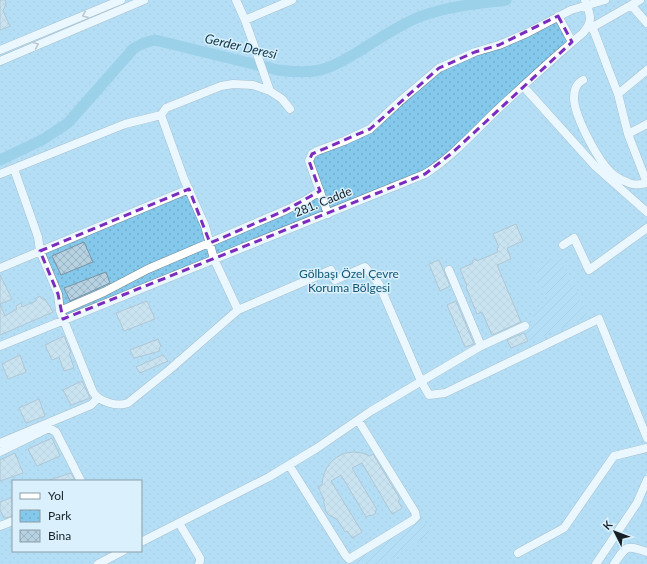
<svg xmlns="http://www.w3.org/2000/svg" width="647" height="564" font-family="Lato,sans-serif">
  <defs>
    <pattern id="park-dots" width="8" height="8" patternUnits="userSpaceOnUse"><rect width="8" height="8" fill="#84c8eb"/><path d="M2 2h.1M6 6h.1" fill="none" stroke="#71acc9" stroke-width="1.8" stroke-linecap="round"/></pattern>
    <pattern id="garden-furrows" width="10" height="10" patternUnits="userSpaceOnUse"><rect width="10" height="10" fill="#84c8eb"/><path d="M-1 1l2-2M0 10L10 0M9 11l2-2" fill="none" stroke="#71acc9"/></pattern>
    <pattern id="building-cross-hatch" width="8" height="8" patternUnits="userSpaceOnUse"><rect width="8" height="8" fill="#b6d2e2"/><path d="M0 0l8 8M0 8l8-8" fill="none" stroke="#9cb4c2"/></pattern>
  </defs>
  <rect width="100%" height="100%" fill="#daf1fd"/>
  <!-- park -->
  <path fill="url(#park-dots)" fill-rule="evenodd" d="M0,0H647V564H0ZM13,481H141V551H13Z"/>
  <!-- garden -->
  <path fill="url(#garden-furrows)" d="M559,255L588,316L531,342L526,330L533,323V313L548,301L533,267Z
    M422,518L431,534L383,564H348Z"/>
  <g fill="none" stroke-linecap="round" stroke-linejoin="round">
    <!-- river -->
    <path stroke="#51aad3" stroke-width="11" d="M0,160L42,140L68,123L133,49C140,44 146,42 155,40L278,70C292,72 306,73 320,70C333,67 344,60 356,53C376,41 397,26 419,17C447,6 477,4 506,0"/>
  </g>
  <!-- building -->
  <path fill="url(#building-cross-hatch)" stroke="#7a94a3" d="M0,0H5L6,4L3,11L10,26L0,30Z
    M516,224L523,241L507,248L511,259L497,265L521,322L492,335L482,312L477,314L466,287L467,286L460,269L473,263L472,261L476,259L477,261L498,252L497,248L499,247L493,234Z
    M84,242L93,262L61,275L52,256Z
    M439,260L450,286L440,291L429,264Z
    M106,272L110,283L70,301L64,288Z
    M0,275L12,299L0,304Z
    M40,296L42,299H45L53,312L0,335V304L5,316L17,309L16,306L21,303L22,307L36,301V298Z
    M147,301L155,319L124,331L116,313Z
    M456,301L474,344L465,347L447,305Z
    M524,333L528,341L511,348L507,340Z
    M64,336L71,353H69L74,368L64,371L59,357L52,360L45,345Z
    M158,339L161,346L159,348L160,351L134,358L130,350Z
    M20,355L26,372L8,379L2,364Z
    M163,355L168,361L140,373L136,367Z
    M82,381L90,398L71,405L63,390Z
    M39,399L45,416L26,423L19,408Z
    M52,438L60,456L37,466L28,449Z
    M354,452L362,453L370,456L373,454L400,499L398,501L402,508L392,514L362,463L352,468L377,510L375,511L376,513L371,516L370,515L366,517L341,475L331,481L362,532L352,538L347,531L345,532L337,519L329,515L326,512L324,503V499L318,487L322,485L323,477L326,469L331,462L337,457L345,453Z
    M15,453L23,473L0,481V460Z
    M71,473L75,481H50L49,480Z
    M13,497V516L4,518L0,510V502Z"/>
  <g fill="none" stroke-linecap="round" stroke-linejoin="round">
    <!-- minor casing -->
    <g stroke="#6f8997" stroke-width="9">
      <path id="minor" d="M236,0L245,20L270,91
        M632,6L647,23
        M558,16L572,42
        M245,20L292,0
        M591,28L640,0
        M0,50L121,0
        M0,61L144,0
        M583,80C577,83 574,90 574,98C574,115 595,154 606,167C611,174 621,180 629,183C635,186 641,184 647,183L628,134L618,94L609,71L594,31L589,26
        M523,86L595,166L647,212
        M618,94L647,70
        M161,115L184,179L205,226L214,259L238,310
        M628,134L647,124
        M14,169L38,237L40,251L58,294L60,311L93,392C99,402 117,407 128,403L169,370L238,310L331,270L335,280L365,267L379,284L421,381L429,395L445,393L599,319L647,438
        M0,174L125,124L161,115L166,108L221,86L233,84L253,85L270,91L282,99L290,109
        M328,214L309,161L312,154L317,151L344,141L370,129L399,102L439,68L475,52L499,45L527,33L571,10L605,0
        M563,245L574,238L589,270L647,228
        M0,268L189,189
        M449,270L481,346
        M60,311L104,292L148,269L286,210L306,200L320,191
        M0,346L425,174C451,158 473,133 496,111C524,85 553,58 583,33C594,20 590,15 585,0
        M0,443L91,405L97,399
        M0,452L49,428L56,432L81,481
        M289,465L346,556L349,559L413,520L416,517L415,512L358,420
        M179,523L200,558V561L199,564
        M0,526L13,521
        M141,542L269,477L317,448L371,411L481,346L525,326
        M518,553L564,528L614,456L647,448
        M98,564L123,551
        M596,564L637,503L647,480
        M614,564C627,545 626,545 647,552"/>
    </g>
    <!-- minor -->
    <use href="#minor" stroke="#fff" stroke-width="8"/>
  </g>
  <!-- one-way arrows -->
  <defs><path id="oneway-chevron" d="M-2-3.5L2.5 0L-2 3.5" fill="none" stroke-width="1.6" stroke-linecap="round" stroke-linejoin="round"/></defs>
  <g stroke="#969b9d">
    <use href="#oneway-chevron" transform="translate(85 15) rotate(157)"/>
    <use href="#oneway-chevron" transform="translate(36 45) rotate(-23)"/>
  </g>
  <!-- marked area -->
  <path d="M0 0H647V564H0ZM558,16L572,42L452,153L425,174L63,319L58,294L40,251L189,189L210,243L286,210L320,191L309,161L312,154L370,129L439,68L475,52L499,45Z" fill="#daf1fd" fill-opacity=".55" fill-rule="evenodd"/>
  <path fill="none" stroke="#7b2cbf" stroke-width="3" stroke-dasharray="8 5" stroke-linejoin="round" d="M558,16L572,42L452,153L425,174L63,319L58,294L40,251L189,189L210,243L286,210L320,191L309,161L312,154L370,129L439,68L475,52L499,45Z"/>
  <g text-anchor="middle" stroke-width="3" stroke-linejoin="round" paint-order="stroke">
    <!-- street labels -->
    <g font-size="12" fill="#162026" stroke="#daf1fd">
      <text transform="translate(323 202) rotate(-22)" y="4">281. Cadde</text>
    </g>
    <!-- park labels -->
    <g font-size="12" fill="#115774" stroke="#daf1fd">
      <text x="349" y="278">Gölbaşı Özel Çevre<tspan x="349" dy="14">Koruma Bölgesi</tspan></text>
    </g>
    <!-- water labels -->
    <g font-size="13" font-style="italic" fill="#0a3344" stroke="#daf1fd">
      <text transform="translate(241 46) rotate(13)" y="5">Gerder Deresi</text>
    </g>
  </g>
  <!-- legend -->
  <rect x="12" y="480" width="130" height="72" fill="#daf1fd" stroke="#8c9da7"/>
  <rect x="20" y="493" width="20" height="6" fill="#ffffff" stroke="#8c9da7"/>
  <text x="48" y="500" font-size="12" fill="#162026">Yol</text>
  <rect x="20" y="510" width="20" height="12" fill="url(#park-dots)" stroke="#8c9da7"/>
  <text x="48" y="520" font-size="12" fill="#162026">Park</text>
  <rect x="20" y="530" width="20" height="12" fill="url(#building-cross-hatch)" stroke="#8c9da7"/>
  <text x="48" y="540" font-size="12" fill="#162026">Bina</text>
  <!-- north arrow -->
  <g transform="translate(615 532) rotate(312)" stroke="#daf1fd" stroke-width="3" paint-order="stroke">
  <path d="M0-3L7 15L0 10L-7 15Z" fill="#162026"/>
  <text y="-6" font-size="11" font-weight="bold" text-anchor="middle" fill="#162026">K</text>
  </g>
</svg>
